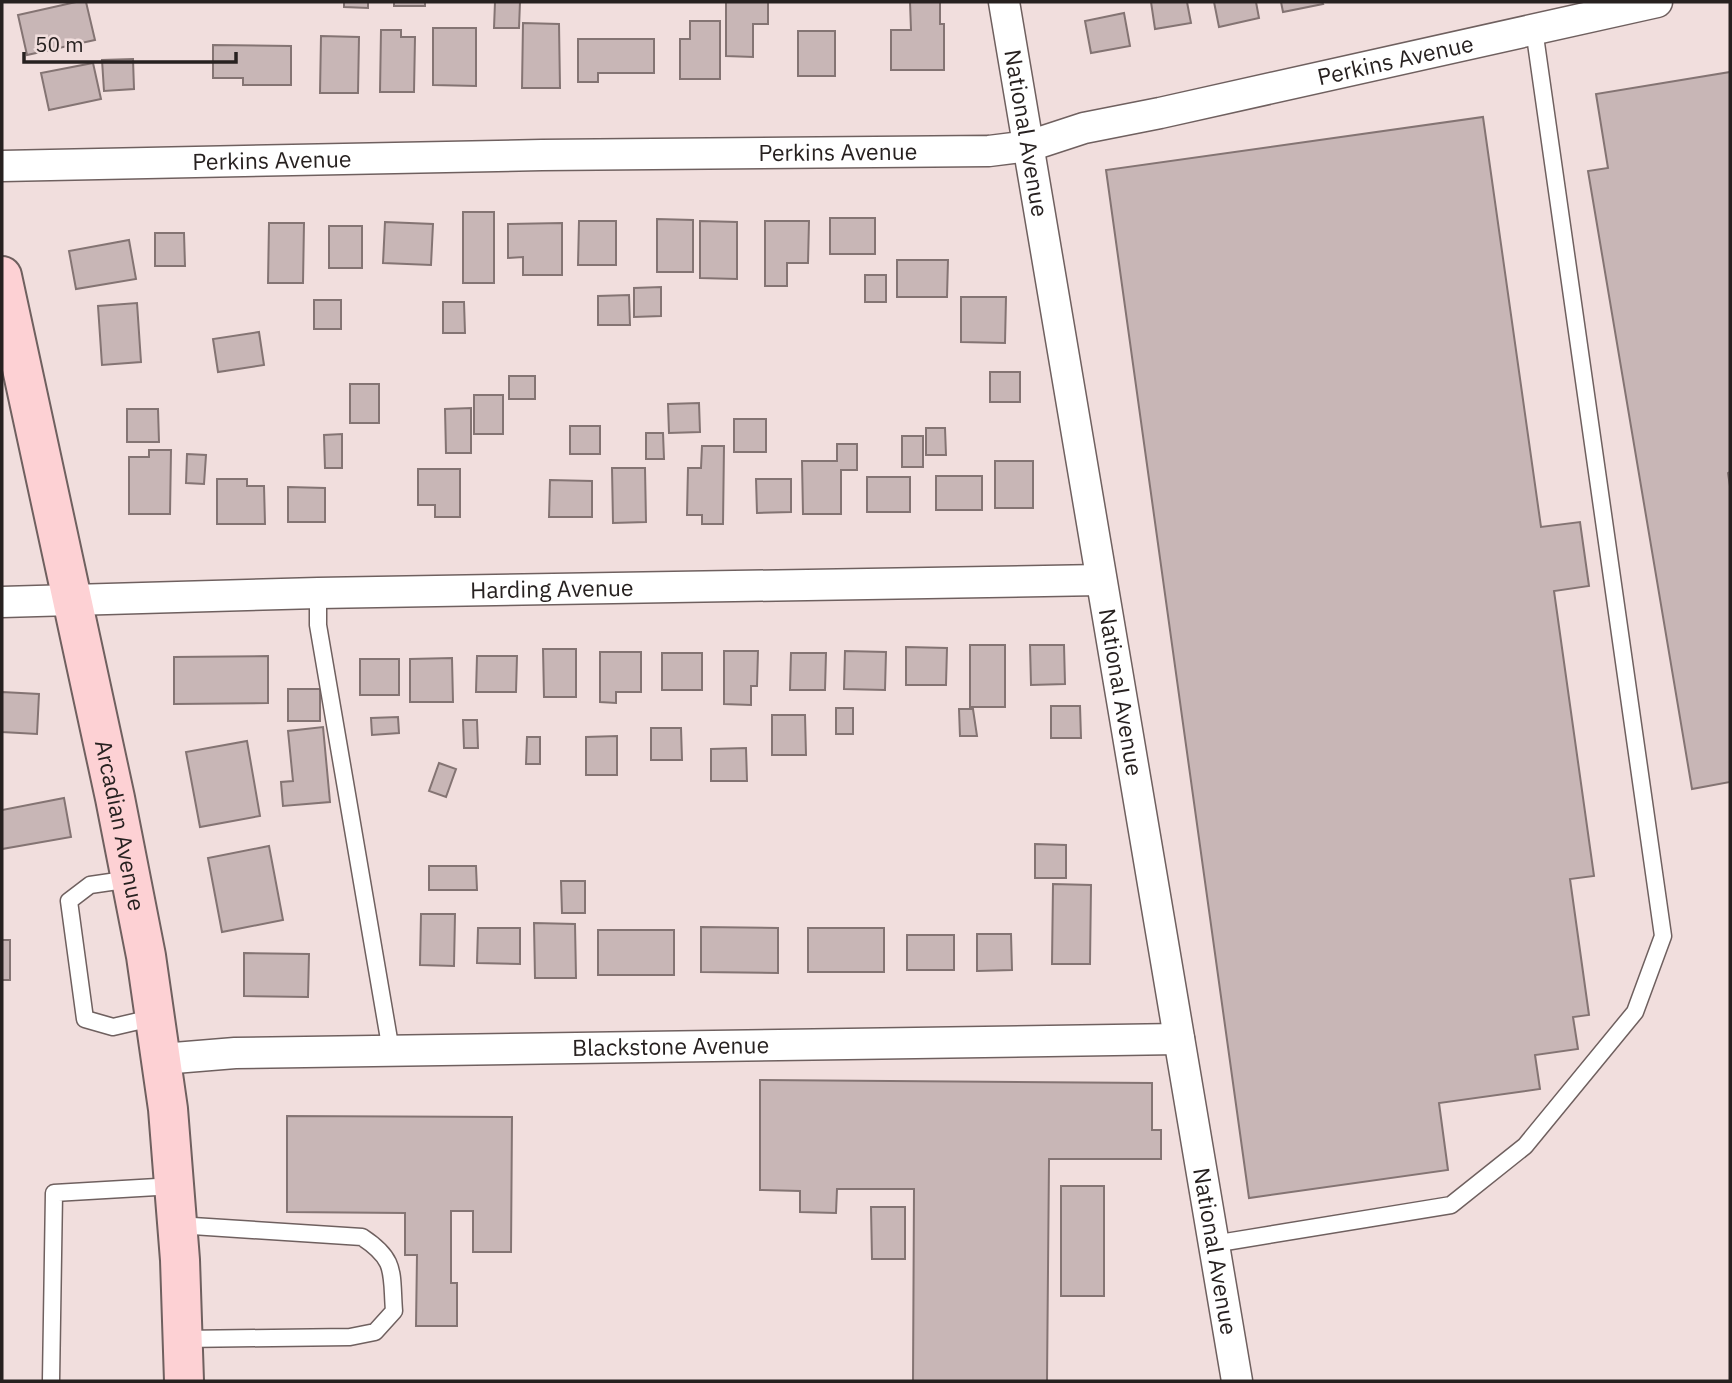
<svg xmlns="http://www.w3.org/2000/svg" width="1732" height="1383" font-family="'IBM Plex Sans',sans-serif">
  <rect width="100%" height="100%" fill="#f1dedd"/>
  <!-- building -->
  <path fill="#c8b6b6" stroke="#847473" stroke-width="2" d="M76,2H86L95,40L27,55L18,15Z
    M344,2H368V8L344,7Z
    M394,2H425V6H394Z
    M495,2H520L519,28H494Z
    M726,2H768V24H753V57L726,56Z
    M910,2H940V24H944V70H891V30H911Z
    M1151,2H1187L1191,23L1155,29Z
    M1214,2H1256L1259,18L1219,27Z
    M1281,2H1322L1323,4L1283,12Z
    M1124,13L1130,46L1091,53L1085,21Z
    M690,21H720V79H680V39H690Z
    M523,23L559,24L560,88H522Z
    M433,28H476V86L433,85Z
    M381,30H401V37H415L414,92H380Z
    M798,31H835V76H798Z
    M321,36L359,37L358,93H320Z
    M578,39H654V73H598V82H578Z
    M213,45L291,46V85H243V78H213Z
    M133,59L134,89L104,91L102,60Z
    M93,63L101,99L49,110L41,73Z
    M1730,72V472L1728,473L1730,486V782L1692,789L1588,171L1608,168L1596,94Z
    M1483,117L1541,527L1580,522L1589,586L1554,591L1594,876L1570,879L1589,1015L1573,1017L1578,1049L1535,1055L1540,1089L1439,1103L1448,1170L1249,1198L1106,170Z
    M463,212H494V283H463Z
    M830,218H875V254H830Z
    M657,219L693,220V272H657Z
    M579,221H616V265H578Z
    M700,221L737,222V279L700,278Z
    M765,221H809L808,263H787V286H765Z
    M385,222L433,224L431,265L383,263Z
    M269,223H304L303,283H268Z
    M562,223V275H523V257L508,258V224Z
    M329,226H362V268H329Z
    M155,233H184L185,266H155Z
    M129,240L136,279L76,289L69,251Z
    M897,260H948L947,297H897Z
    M865,275H886V302H865Z
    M661,287V316L634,317V288Z
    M629,295L630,325H598V296Z
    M961,297H1006L1005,343L961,342Z
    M314,300H341V329H314Z
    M443,302H464L465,333H443Z
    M137,303L141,362L102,365L98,306Z
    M259,332L264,365L218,372L213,339Z
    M990,372H1020V402H990Z
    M509,376H535V399H509Z
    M350,384H379V423H350Z
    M474,395H503V434H474Z
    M699,403L700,432L669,433L668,404Z
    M471,408V453H446L445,409Z
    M127,409H158L159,442H127Z
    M734,419H766V452H734Z
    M570,426H600V454H570Z
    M926,428H945L946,455H926Z
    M646,433H663L664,459H646Z
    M342,434V468H325L324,435Z
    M902,436H923V467H902Z
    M837,444H857V470H841V514H803L802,461H837Z
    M702,446H724L723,524H702V515H687L688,468H701Z
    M149,450H171L170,514H129V457H149Z
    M187,454L206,455L204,484L186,483Z
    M995,461H1033V508H995Z
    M612,468H645L646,522L613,523Z
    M418,469H460V517H435V505H418Z
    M936,476H982V510H936Z
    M867,477H910V512H867Z
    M217,479H247V486H264L265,524H217Z
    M756,479H791V512L757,513Z
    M550,480L592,481V517H549Z
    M288,487L325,488V522H288Z
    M970,645H1005V707H970Z
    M1030,645H1064L1065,684L1031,685Z
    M906,647L947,648L946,685H906Z
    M543,649H576V697H544Z
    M724,651H758L757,686H751V705L724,704Z
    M845,651L886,652L885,690L844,689Z
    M600,652H641V692H616V703L600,702Z
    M662,653H702V690H662Z
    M791,653H826L825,690H790Z
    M268,656V703L174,704V657Z
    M477,656H517L516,692H476Z
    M452,658L453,702H410V659Z
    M360,659H399V695H360Z
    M288,689H320V721H288Z
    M2,692L39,694L37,734L2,732Z
    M1051,706H1080L1081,738H1051Z
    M836,708H853V734H836Z
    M959,709H973L977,736H960Z
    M772,715H805L806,755H772Z
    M398,717L399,733L372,735L371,718Z
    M463,720H477L478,748H464Z
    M323,727L330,802L283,806L281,782L293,781L288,731Z
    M651,728H681L682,760H651Z
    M617,736V775H586V737Z
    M527,737H540V764H526Z
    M247,741L260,816L200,827L186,752Z
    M746,748L747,781H711V749Z
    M439,763L456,769L446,797L429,791Z
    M64,798L71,837L2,849V810Z
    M1035,844L1066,845V878H1035Z
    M269,846L283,920L222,932L208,858Z
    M429,866H476L477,890H429Z
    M561,881H585V913H562Z
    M1053,884L1091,885L1090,964H1052Z
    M421,914H455L454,966L420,965Z
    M534,923L575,924L576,978H535Z
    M701,927L778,928V973L701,972Z
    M478,928H520V964L477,963Z
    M808,928H884V972H808Z
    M598,930H674V975H598Z
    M977,934H1011L1012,970L977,971Z
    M907,935H954V970H907Z
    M2,940H10V980H2Z
    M244,953L309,954L308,997L244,996Z
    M760,1080L1152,1083V1130H1161V1159H1049L1047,1381H913L914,1189H837L836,1213L800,1212V1191L760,1190Z
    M287,1116L512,1117L511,1252H473V1211H451V1283H457V1326H416L417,1255H405V1213L287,1212Z
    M1061,1186H1104V1296H1061Z
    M871,1207H905V1259H872Z"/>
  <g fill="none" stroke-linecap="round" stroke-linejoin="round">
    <!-- lane casing -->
    <g stroke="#6f605f" stroke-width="19">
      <path id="lane" d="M318,593V625L391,1051
        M131,879L90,885L69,901L85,1019L113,1027L156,1017
        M177,1225L362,1237C397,1260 391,1272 394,1311L375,1332L350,1337L182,1339
        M1213,1244L1451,1205L1525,1146L1635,1012L1663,936L1534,29
        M51,1381L54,1193L174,1186"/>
    </g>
    <!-- street casing -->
    <g stroke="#6f605f" stroke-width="33">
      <g id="street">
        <path id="s1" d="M1004,2L1237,1381"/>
        <path id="s2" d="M2,166L542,155L989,151L1029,146L1084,128L1160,113L1657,2"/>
        <path id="s3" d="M2,602L318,593L1101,580"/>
        <path id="s4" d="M162,1059L235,1053L1179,1039"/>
      </g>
    </g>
    <!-- secondary casing -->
    <g stroke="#6f605f" stroke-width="42">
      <g id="secondary">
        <path id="s5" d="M2,276L115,798L146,956L168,1109L180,1260L184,1381"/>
      </g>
    </g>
    <!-- lane -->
    <use href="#lane" stroke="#fff" stroke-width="16"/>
    <!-- street -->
    <use href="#street" stroke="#fff" stroke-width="30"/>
    <!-- secondary -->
    <use href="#secondary" stroke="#fdd1d4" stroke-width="38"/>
  </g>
  <g text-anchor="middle" stroke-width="5" stroke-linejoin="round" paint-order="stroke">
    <!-- street labels -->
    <g font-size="23" fill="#272120" stroke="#f1dedd">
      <text dy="8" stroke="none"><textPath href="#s2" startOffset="1404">Perkins Avenue</textPath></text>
      <text dy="8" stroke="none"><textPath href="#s1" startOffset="133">National Avenue</textPath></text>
      <text dy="8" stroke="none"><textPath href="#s2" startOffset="836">Perkins Avenue</textPath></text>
      <text dy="8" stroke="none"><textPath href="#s2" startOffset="270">Perkins Avenue</textPath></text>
      <text dy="8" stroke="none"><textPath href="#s3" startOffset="550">Harding Avenue</textPath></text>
      <text dy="8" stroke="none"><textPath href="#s1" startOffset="700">National Avenue</textPath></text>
      <text dy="8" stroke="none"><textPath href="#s5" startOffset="562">Arcadian Avenue</textPath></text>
      <text dy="8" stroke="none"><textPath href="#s4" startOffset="509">Blackstone Avenue</textPath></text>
      <text dy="8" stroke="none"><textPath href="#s1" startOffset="1267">National Avenue</textPath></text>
    </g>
  </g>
  <!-- border -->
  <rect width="1732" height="1383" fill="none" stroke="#272120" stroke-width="7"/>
  <!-- scale -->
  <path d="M24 52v10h212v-10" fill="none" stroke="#272120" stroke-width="3.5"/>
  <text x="35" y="52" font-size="21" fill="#272120" stroke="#f1dedd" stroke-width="5" paint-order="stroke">50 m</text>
</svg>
